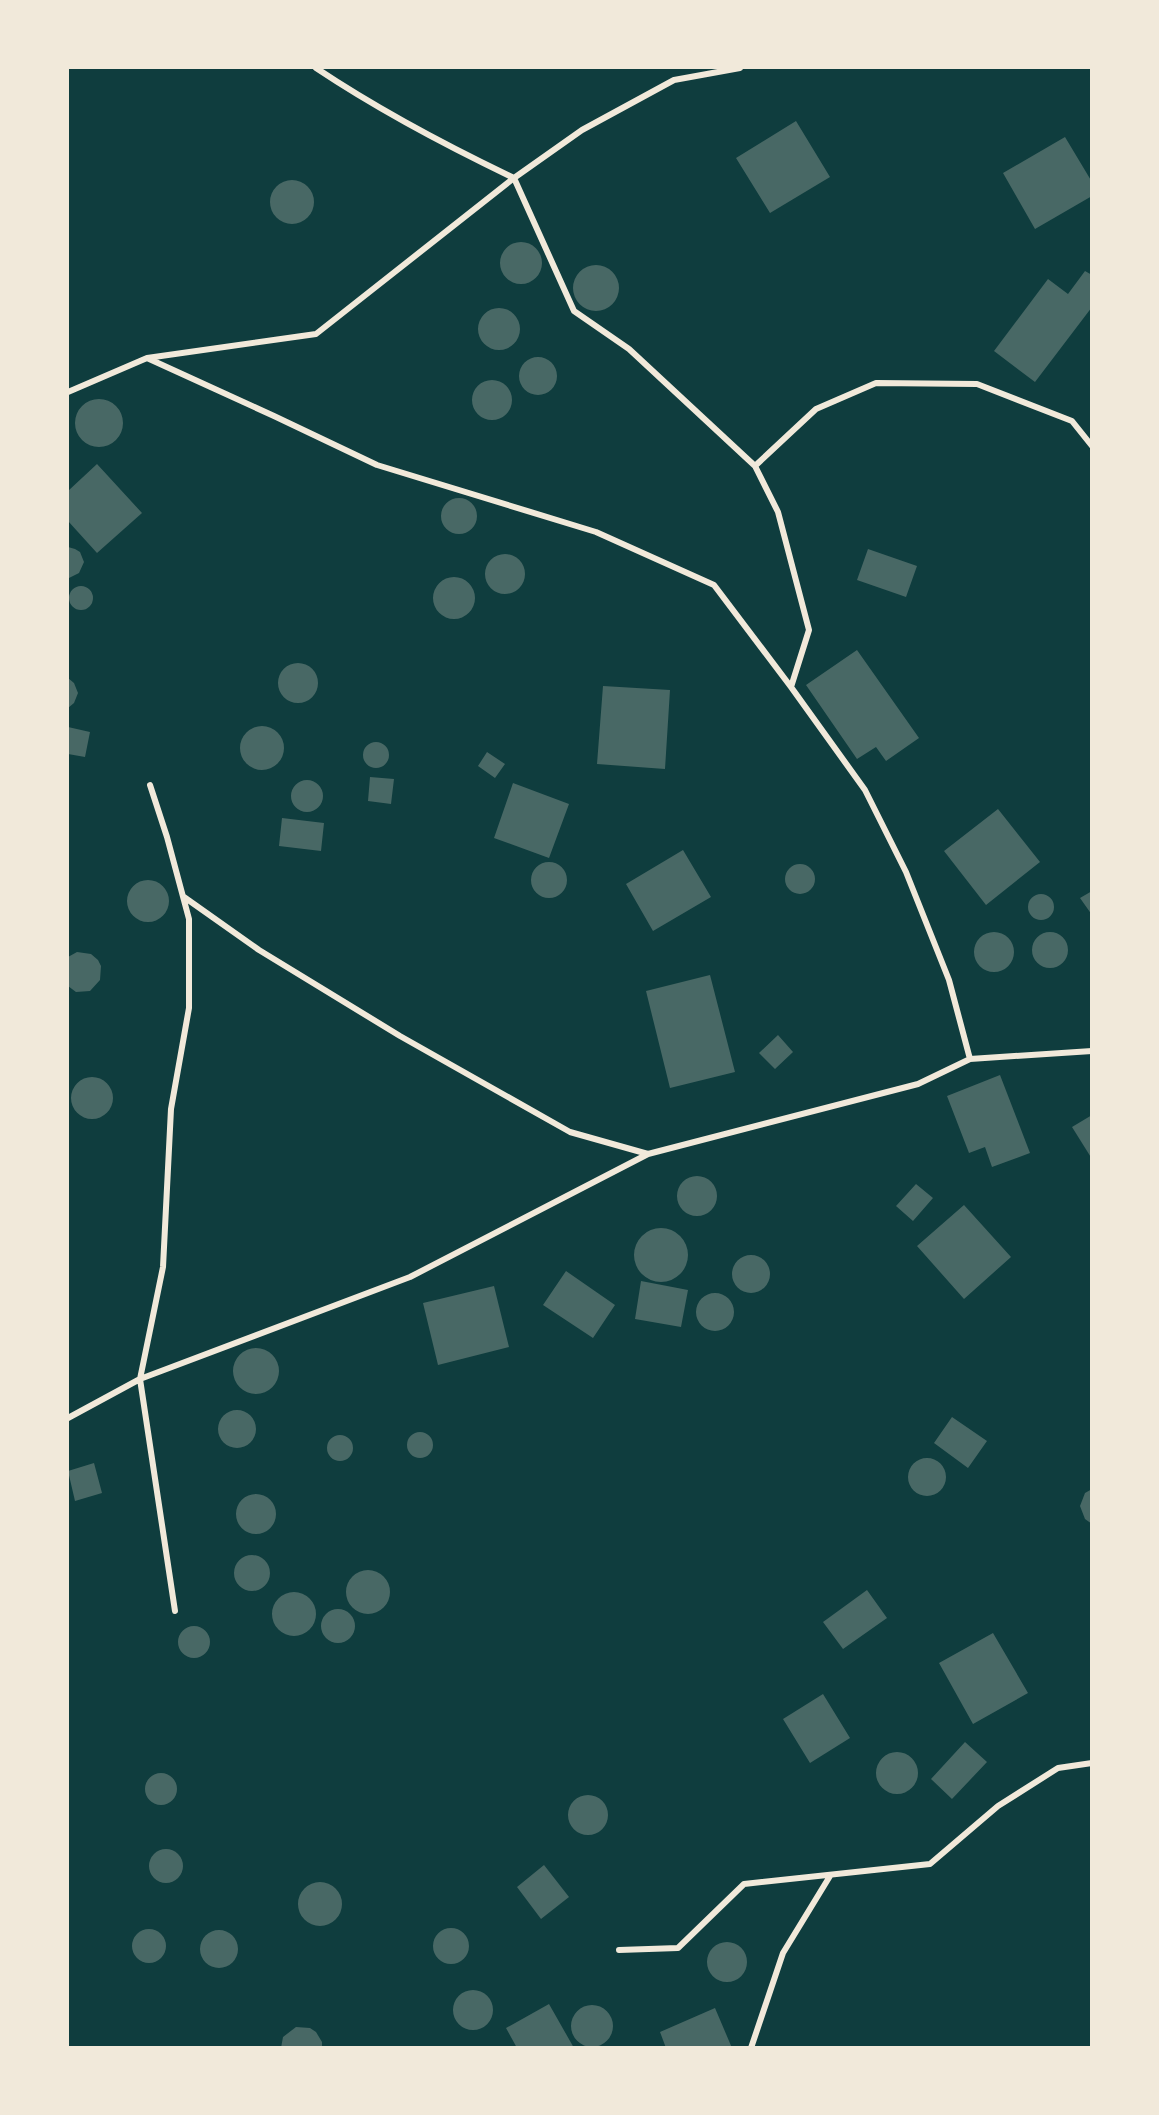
<svg xmlns="http://www.w3.org/2000/svg" width="1159" height="2115" font-family="'IBM Plex Sans',sans-serif">
  <rect width="100%" height="100%" fill="#0f3d3e"/>
  <!-- building -->
  <path fill="#486865" d="M796,121L830,177L770,213L736,158Z
    M1065,137L1092,182V196L1035,229L1003,173Z
    M270 202a22 22 0 1 1 44 0a22 22 0 1 1-44 0Z
    M500 263a21 21 0 1 1 42 0a21 21 0 1 1-42 0Z
    M573 288a23 23 0 1 1 46 0a23 23 0 1 1-46 0Z
    M1085,271L1092,275V307L1035,382L994,351L1048,279L1068,294Z
    M478 329a21 21 0 1 1 42 0a21 21 0 1 1-42 0Z
    M519 376a19 19 0 1 1 38 0a19 19 0 1 1-38 0Z
    M472 400a20 20 0 1 1 40 0a20 20 0 1 1-40 0Z
    M75 423a24 24 0 1 1 48 0a24 24 0 1 1-48 0Z
    M97,464L142,513L97,553L68,521V491Z
    M441 516a18 18 0 1 1 36 0a18 18 0 1 1-36 0Z
    M68,547L75,549L80,552L84,562L79,573L69,578H68Z
    M868,549L917,566L906,597L857,580Z
    M485 574a20 20 0 1 1 40 0a20 20 0 1 1-40 0Z
    M433 598a21 21 0 1 1 42 0a21 21 0 1 1-42 0Z
    M69 598a12 12 0 1 1 24 0a12 12 0 1 1-24 0Z
    M857,650L919,738L886,761L876,747L857,759L806,685Z
    M278 683a20 20 0 1 1 40 0a20 20 0 1 1-40 0Z
    M68,678L74,683L78,693L74,703L68,708Z
    M603,686L670,690L665,769L597,764Z
    M240 748a22 22 0 1 1 44 0a22 22 0 1 1-44 0Z
    M68,727L90,732L85,757L68,754Z
    M363 755a13 13 0 1 1 26 0a13 13 0 1 1-26 0Z
    M487,752L505,764L495,778L478,766Z
    M370,777L394,779L391,804L368,801Z
    M291 796a16 16 0 1 1 32 0a16 16 0 1 1-32 0Z
    M513,783L569,804L549,858L494,838Z
    M998,809L1040,862L986,905L944,851Z
    M282,818L324,823L321,851L279,846Z
    M683,850L711,897L653,931L626,884Z
    M531 880a18 18 0 1 1 36 0a18 18 0 1 1-36 0Z
    M785 879a15 15 0 1 1 30 0a15 15 0 1 1-30 0Z
    M127 901a21 21 0 1 1 42 0a21 21 0 1 1-42 0Z
    M1092,891V915L1080,898Z
    M1028 907a13 13 0 1 1 26 0a13 13 0 1 1-26 0Z
    M974 952a20 20 0 1 1 40 0a20 20 0 1 1-40 0Z
    M1032 950a18 18 0 1 1 36 0a18 18 0 1 1-36 0Z
    M77,952L91,954L98,960L101,966L100,980L90,991L76,992L68,986V957Z
    M710,975L735,1072L670,1088L646,991Z
    M778,1035L793,1052L775,1069L759,1053Z
    M1000,1075L1030,1153L992,1167L985,1147L969,1153L947,1096Z
    M71 1098a21 21 0 1 1 42 0a21 21 0 1 1-42 0Z
    M1092,1115V1159L1072,1127Z
    M677 1196a20 20 0 1 1 40 0a20 20 0 1 1-40 0Z
    M916,1184L933,1198L913,1221L896,1206Z
    M964,1205L1011,1257L964,1299L917,1246Z
    M634 1255a27 27 0 1 1 54 0a27 27 0 1 1-54 0Z
    M732 1274a19 19 0 1 1 38 0a19 19 0 1 1-38 0Z
    M566,1271L615,1305L593,1338L543,1305Z
    M641,1281L688,1290L681,1327L635,1319Z
    M494,1286L509,1347L438,1365L423,1303Z
    M696 1312a19 19 0 1 1 38 0a19 19 0 1 1-38 0Z
    M233 1371a23 23 0 1 1 46 0a23 23 0 1 1-46 0Z
    M218 1429a19 19 0 1 1 38 0a19 19 0 1 1-38 0Z
    M952,1417L987,1441L968,1468L934,1443Z
    M407 1445a13 13 0 1 1 26 0a13 13 0 1 1-26 0Z
    M327 1448a13 13 0 1 1 26 0a13 13 0 1 1-26 0Z
    M908 1477a19 19 0 1 1 38 0a19 19 0 1 1-38 0Z
    M94,1463L102,1493L75,1501L68,1471Z
    M1092,1489V1524L1085,1519L1080,1506L1085,1493Z
    M236 1514a20 20 0 1 1 40 0a20 20 0 1 1-40 0Z
    M234 1573a18 18 0 1 1 36 0a18 18 0 1 1-36 0Z
    M346 1592a22 22 0 1 1 44 0a22 22 0 1 1-44 0Z
    M867,1590L887,1618L843,1649L823,1622Z
    M272 1614a22 22 0 1 1 44 0a22 22 0 1 1-44 0Z
    M321 1626a17 17 0 1 1 34 0a17 17 0 1 1-34 0Z
    M178 1642a16 16 0 1 1 32 0a16 16 0 1 1-32 0Z
    M993,1633L1028,1693L973,1724L939,1663Z
    M823,1694L850,1738L810,1763L783,1719Z
    M965,1742L987,1762L952,1799L931,1779Z
    M876 1773a21 21 0 1 1 42 0a21 21 0 1 1-42 0Z
    M145 1789a16 16 0 1 1 32 0a16 16 0 1 1-32 0Z
    M568 1815a20 20 0 1 1 40 0a20 20 0 1 1-40 0Z
    M149 1866a17 17 0 1 1 34 0a17 17 0 1 1-34 0Z
    M544,1865L569,1897L541,1919L517,1887Z
    M298 1904a22 22 0 1 1 44 0a22 22 0 1 1-44 0Z
    M433 1946a18 18 0 1 1 36 0a18 18 0 1 1-36 0Z
    M132 1946a17 17 0 1 1 34 0a17 17 0 1 1-34 0Z
    M200 1949a19 19 0 1 1 38 0a19 19 0 1 1-38 0Z
    M707 1962a20 20 0 1 1 40 0a20 20 0 1 1-40 0Z
    M453 2010a20 20 0 1 1 40 0a20 20 0 1 1-40 0Z
    M549,2004L574,2048H517L506,2028Z
    M571 2026a21 21 0 1 1 42 0a21 21 0 1 1-42 0Z
    M715,2008L732,2048H666L660,2032Z
    M296,2027L310,2028L316,2032L322,2042V2048H281L283,2037Z"/>
  <g fill="none" stroke-linecap="round" stroke-linejoin="round">
    <!-- minor -->
    <path stroke="#f1e9da" stroke-width="6" d="M316,68C379,110 445,145 514,178L574,311L629,349L755,466L778,512L809,630L791,687L865,790L906,872L949,980L970,1059
      M147,358L274,416L377,465L596,532L714,585L791,687
      M68,392L147,358L316,334L514,178L582,130L674,80L740,68
      M755,466L816,409L876,383L977,384L1072,421L1092,446
      M150,785L167,837L189,919V1008L171,1109L163,1267L140,1379L175,1611
      M184,897L259,950L400,1036L570,1132L648,1154
      M68,1418L140,1379L410,1277L648,1154L918,1084L970,1059L1092,1051
      M619,1950L678,1948L744,1884L930,1864L998,1806L1058,1768L1092,1763
      M751,2048L783,1953L830,1876"/>
  </g>
  <!-- border -->
  <rect width="1159" height="2115" fill="none" stroke="#f1e9da" stroke-width="138"/>
</svg>
